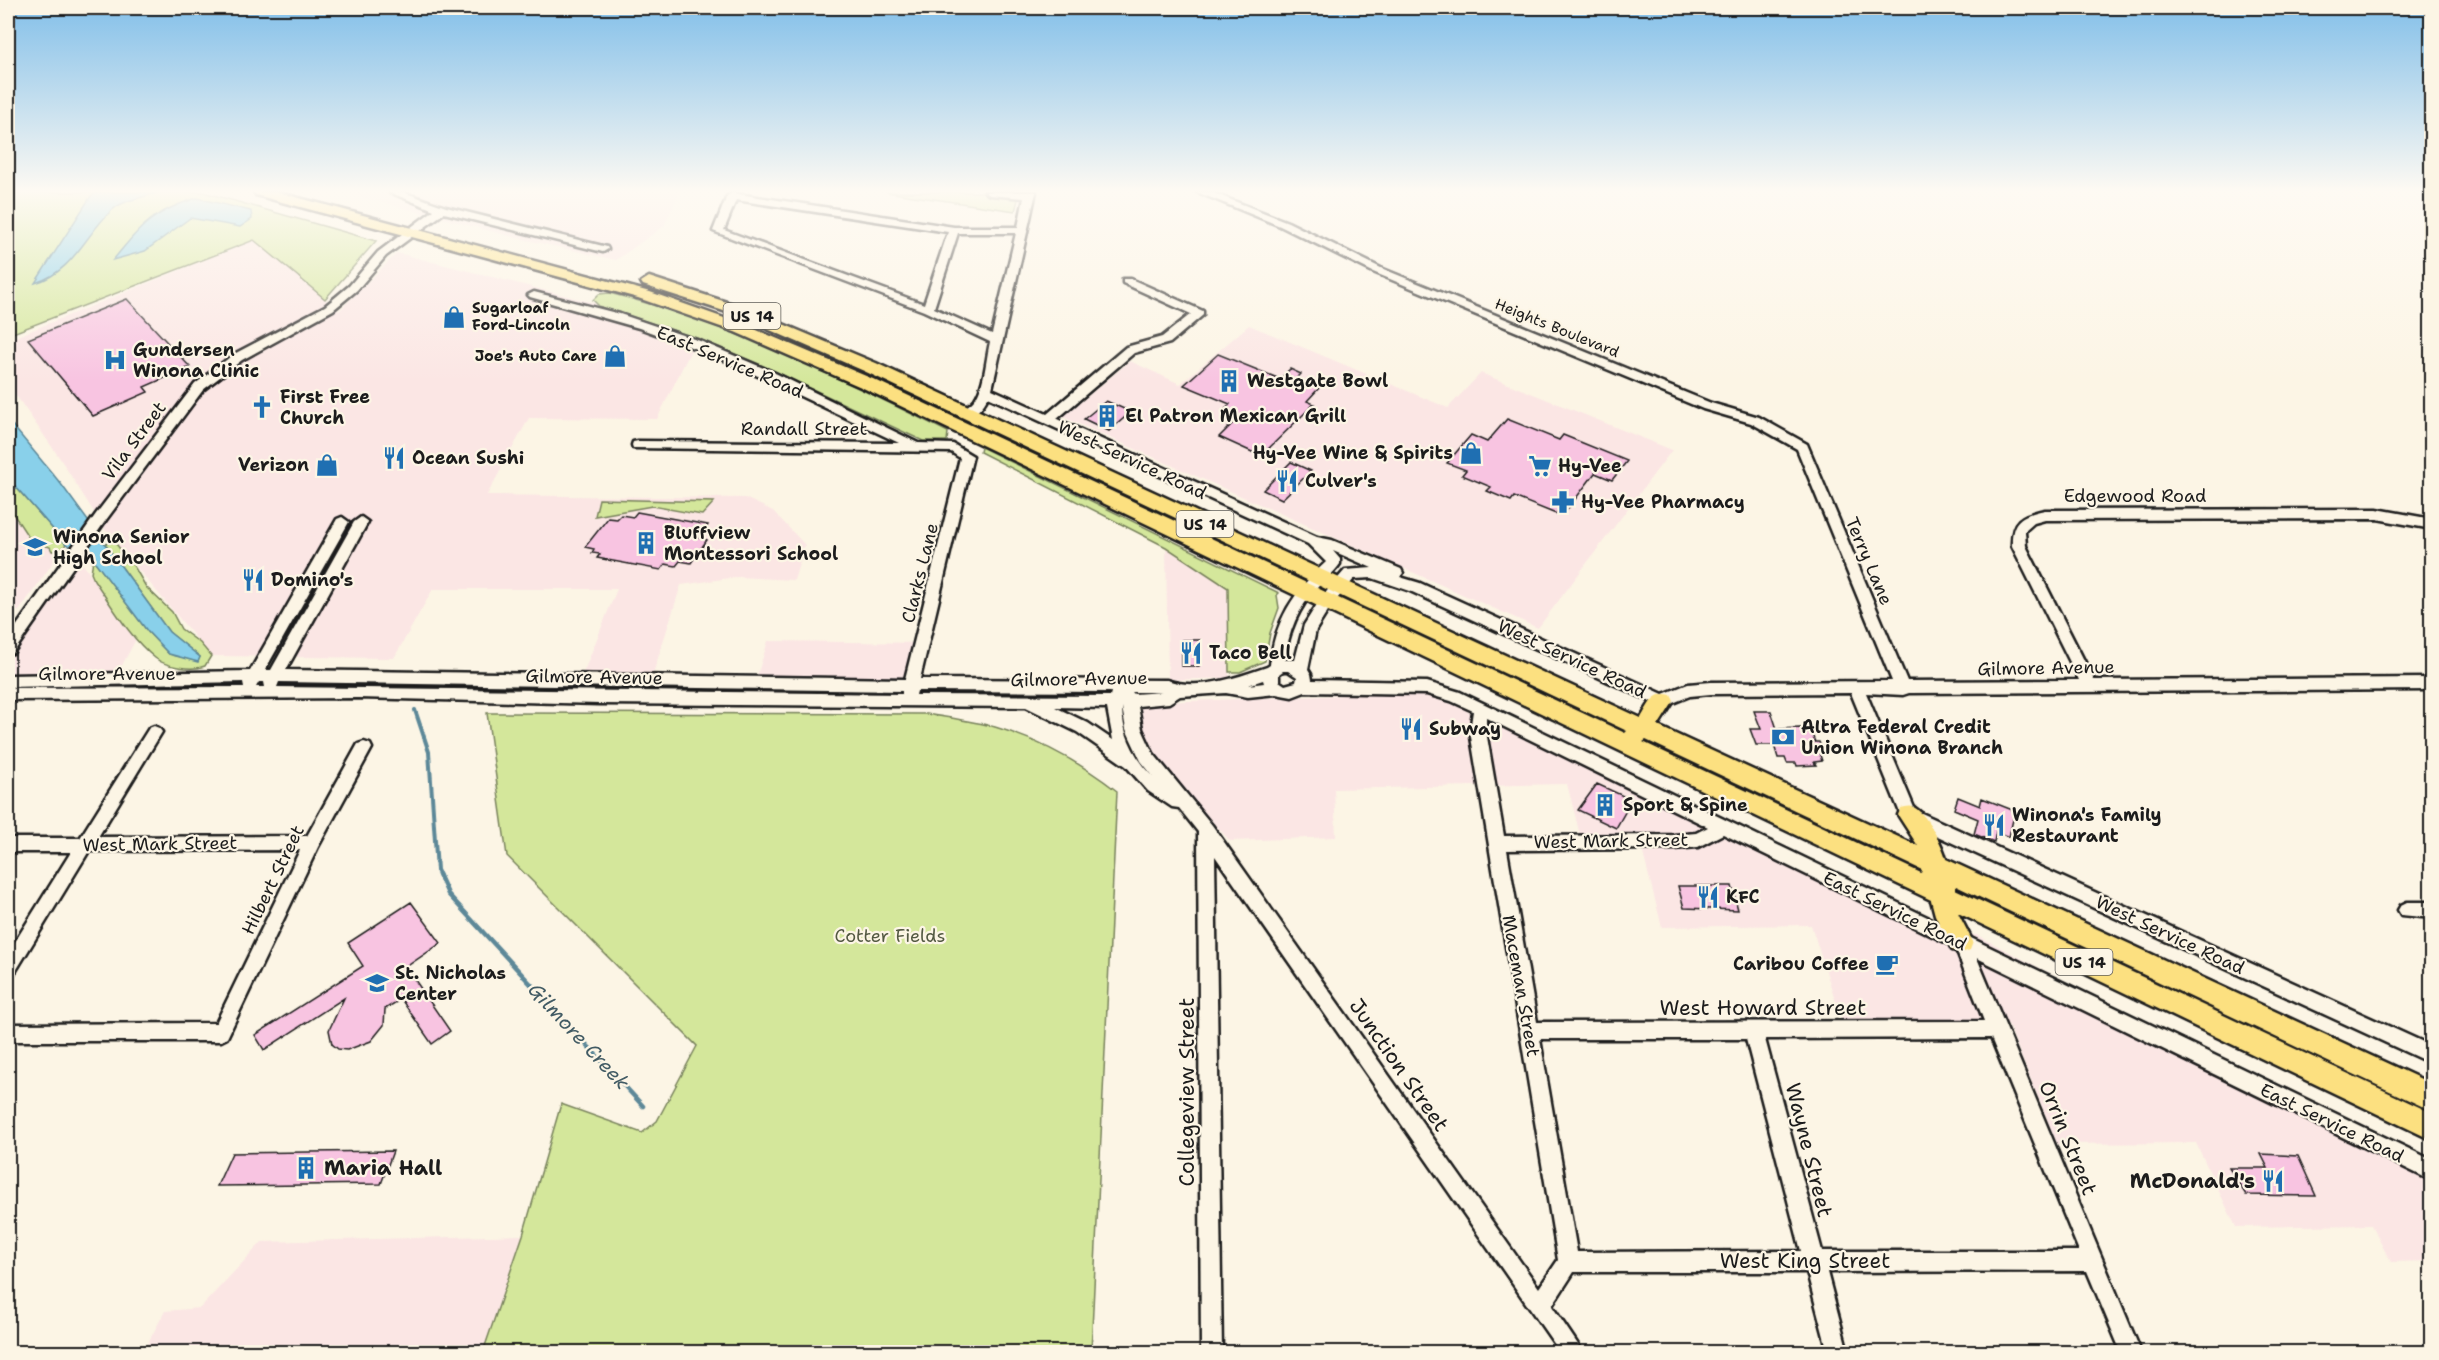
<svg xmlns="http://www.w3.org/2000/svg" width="2439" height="1360" font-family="'Shantell Sans',sans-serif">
  <rect width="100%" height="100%" fill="#fcf5e5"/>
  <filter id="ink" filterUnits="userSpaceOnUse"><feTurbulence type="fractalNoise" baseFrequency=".0167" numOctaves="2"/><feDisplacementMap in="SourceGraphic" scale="12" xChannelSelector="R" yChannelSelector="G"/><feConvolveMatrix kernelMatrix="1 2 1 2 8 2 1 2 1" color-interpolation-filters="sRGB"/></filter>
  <g filter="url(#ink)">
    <!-- built -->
    <path fill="#fbe6e4" d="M343,192H680L664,226L616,260L513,237Z
      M254,240L339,311L397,253L595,303L599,306L697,338L657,419L529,418L487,495L745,498L773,511L805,545L794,580L737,577L681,585L652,677L582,676L617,589H433L394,658L211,656L106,531L59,457L8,384V340Z
      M1249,325L1448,408L1481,373L1672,450L1538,628L1063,417L1130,361L1180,384Z
      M8,478L66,544L19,611H8Z
      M1166,547L1228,584L1229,678L1168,680Z
      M80,560L136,639L117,675L8,678V661Z
      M768,641L929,643L921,681L756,679Z
      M1423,692L1463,706L1468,712L1500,714L1949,933L1977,935L2150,1026L2431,1159V1261L2391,1262L2371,1225L2236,1227L2196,1143L2057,1144L2008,1024H1843L1811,925L1662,927L1638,834L1580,835L1567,784L1334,789L1336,837L1230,841L1151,754L1140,731L1138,714L1142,705L1163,702Z
      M523,1235L483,1352H143L165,1311L200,1308L262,1242Z"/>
    <!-- green -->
    <path fill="#d4e79b" stroke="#78825c" stroke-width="1.5" d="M8,192H203L376,241L325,299L254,240L8,335Z
      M886,192H1020L1015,211Z
      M609,293C727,322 839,378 948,432L947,441H923L759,364L697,338L599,306L593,300L599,294Z
      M981,447L1279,593L1277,595L1279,608L1270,633L1265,661L1240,672H1229L1228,588L1166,547L980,452Z
      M8,478L66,544L61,551H52L50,547L31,541L8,506L13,495L8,491Z
      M599,499L714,502L702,515L652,506L595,516Z
      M113,540L135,568L146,587L172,612L181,629L200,643L211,656L205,666C192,671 166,667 155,658C130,638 112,606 94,580L91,573L93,559L148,632L169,654L198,661L200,657L169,632L105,544Z
      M487,713L927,714C949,718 973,721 995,727C1039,740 1081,763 1117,791L1091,1352H483L523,1235L561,1104L642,1133L657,1121L697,1046L507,856Z"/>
    <!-- water -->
    <path fill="#89d0ea" stroke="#5d8898" stroke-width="1.5" d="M97,192H159C145,197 122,200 111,211C85,235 73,272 35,283L91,196Z
      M197,198L251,211L252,219L240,227L190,218L145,251L113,260C142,225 152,212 197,198Z
      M8,420L61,484L169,632L200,657L198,662L169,654L148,632L93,559L66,544L8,478Z"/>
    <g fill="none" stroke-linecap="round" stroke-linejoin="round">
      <!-- stream-far1 -->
      <path stroke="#5d8898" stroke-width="4" d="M415,710L429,752L437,870L440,876"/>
      <!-- stream -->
      <path stroke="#5d8898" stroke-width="4.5" d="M439,874L448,894L643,1106"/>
    </g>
    <!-- building -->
    <path fill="#f8c4e1" stroke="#1c1c1c" stroke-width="1.5" d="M127,299L190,367L144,387L148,392L93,416L28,339Z
      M1218,354L1280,379L1290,369L1301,374L1296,379L1319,388L1307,401L1314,404L1261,456L1219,437L1239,417L1224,411L1230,404L1184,385Z
      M1106,401L1131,412L1109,431L1084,419Z
      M1507,419L1559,440L1563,435L1627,461L1612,480L1595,473L1567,510L1560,508L1556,514L1514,497L1511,501L1487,491L1491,487L1462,475L1466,470L1447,463L1471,435L1487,442Z
      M1291,462L1311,471L1282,499L1263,490Z
      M637,512L708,525L699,538L707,540L691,563L680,561L676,566L665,564L661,570L597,558L600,554L592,553L594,549L585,547L608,518L617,519L621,515L633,517Z
      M1182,640H1200L1199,666H1182Z
      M1754,711H1771L1777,729L1801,728L1803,732H1811L1815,742H1819L1823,752H1819L1822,761L1814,762L1816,765L1797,766L1796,763H1787L1785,758H1778L1774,745H1756L1750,729H1761Z
      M1597,784L1632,800L1616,828L1578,810Z
      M1958,797L1980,806L1982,798L2015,811L2009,837L1996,832L1994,842L1974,834L1978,819L1954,809Z
      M1678,886H1732L1738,910L1684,908Z
      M411,902L441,943L406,967L450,1031L432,1044L401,999L385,1009L384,1025L371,1041L347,1050L338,1049L332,1044L329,1030L344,998L264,1050L255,1035L363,966L348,943Z
      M393,1151L381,1184L217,1186L232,1153Z
      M2261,1154L2298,1156L2316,1196L2246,1195L2229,1168H2268Z"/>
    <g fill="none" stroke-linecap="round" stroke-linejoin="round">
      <!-- minor casing -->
      <g stroke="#1c1c1c" stroke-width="5">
        <path id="minor" d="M389,192H403L446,207L607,247L608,249L603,252L444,213L386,256L357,290L333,310L242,360L203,390L106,520L13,653L8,654V638L96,514L195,384L234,354L325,306L349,286L378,252L434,210Z
          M985,192H1036L992,389L1047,414L1126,347L1162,337L1191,314L1123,283V279H1131L1203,311V315L1170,343L1134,353L1057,419L1317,537L1332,540L1401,569L1403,573L1400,577L1420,583L1663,694L1688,684L1711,682L1892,681L1797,449L1751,423L1703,409L1373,272L1280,226L1197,192H1211L1288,222L1381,268L1711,403L1759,417L1807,444L1907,681L2079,680L2012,546C2011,520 2021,515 2045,510L2377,509L2432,519V529L2377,519L2045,520L2034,523L2025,531L2026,546L2094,680L2432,678V690L1909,693L1903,695L1866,693L1915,810L2432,1046V1064L1903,820L1851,693L1711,694L1690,696L1663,707L1410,591L1372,578L1354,579L1331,606L1316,630L1308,669L1311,674L1312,680L1427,682L1460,692L2432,1160V1181L1977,958L2141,1352H2121L2087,1271L1827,1272L1848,1352H1828L1807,1272H1574L1552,1306L1583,1352H1560L1215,856L1222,1352H1201L1198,832L1179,808L1172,807L1148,791L1126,766L1077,732L1026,707L599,704L358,698L8,700V688L244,687L243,682L8,687V675L250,671L337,519L342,517L349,522L265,670H271L354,522L361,517L368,522L286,670L905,679L960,458L951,452L633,448L632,445L633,442L638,441L899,443L718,357L639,328L530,297L528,295L534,292L620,314L700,341L773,372L918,443L953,444L973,456L920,679L1167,680C1200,691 1235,678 1267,667L1270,665C1274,622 1294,591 1326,562L1308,544L988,397C983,407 974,418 963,415L961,412C965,407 971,404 975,399C985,384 986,359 990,342L924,311L713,231L727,196L732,193L954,227H1018L1024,198L990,195ZM736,200L948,232L924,304L724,230ZM958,233H1016L992,334L934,308ZM1333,551L1372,568L1345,570L1321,598L1304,625L1295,660H1285C1288,632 1298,608 1317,588C1324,580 1334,573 1340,564V559ZM1283,671H1288L1297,677L1296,682L1285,685L1279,681V674ZM1263,680L1264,683L1248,685ZM259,682H264L265,687H256ZM279,682L902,691V694L277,687ZM917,691L1111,692L1110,696L916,695ZM1132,692H1162L1134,694ZM1305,692L1427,694L1451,701L1473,711L1470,731L1558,1260L1539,1288L1212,825L1153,753L1142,729L1138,706L1169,703L1180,696L1226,693L1248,697L1276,694L1292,697ZM1055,707L1107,708L1113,740L1088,723ZM1122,707L1126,729L1141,761L1153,776C1134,757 1122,733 1122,707ZM1486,718L1708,827L1696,833L1674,835L1504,836L1486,731ZM1723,834L1955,947L1984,1021L1537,1022L1507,850L1674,849L1698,847ZM1991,1038L2079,1251H1822L1765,1039ZM1540,1039H1746L1801,1251L1577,1252Z
          M154,726L159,728L162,732L98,837L307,836L358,744L364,742L370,744L372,748L318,847L227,1038L221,1041H8V1024L216,1023L300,850L89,851L14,974L8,976V953L71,852H8V838H80L149,728Z
          M2407,902H2432V918L2401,915L2398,910L2401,905Z"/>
      </g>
      <!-- highway casing -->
      <g stroke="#1c1c1c" stroke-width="5">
        <path id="highway" d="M254,192H277L650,292L747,326L873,379L1625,733L1627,731L864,371L733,314L643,285L641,282L649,277L745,308L876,363L1641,718C1649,705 1654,690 1671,695L1674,701L1658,726L1918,846L1898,815L1901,808C1906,807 1910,805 1915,808C1927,815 1943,846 1946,859L2432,1084V1111L1956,886L1955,889L2432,1113V1140L1958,913L1973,942L1970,950L1961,953L1952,950L1935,915L1931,900L861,387L735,332L638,298L256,195ZM1646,740L1922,870L1921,873L1643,742Z"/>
      </g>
      <!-- minor -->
      <use href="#minor" fill="#fcf5e5" fill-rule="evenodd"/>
      <!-- highway -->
      <use href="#highway" fill="#fce080" fill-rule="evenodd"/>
    </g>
  </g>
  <!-- sky -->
  <linearGradient id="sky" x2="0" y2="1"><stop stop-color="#82bfe9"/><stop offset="0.5" stop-color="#fefaf3"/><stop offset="1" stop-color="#fefaf3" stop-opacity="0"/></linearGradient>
  <rect width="2439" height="382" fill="url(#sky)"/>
  <!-- icons -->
  <defs>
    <g id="shop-bare" transform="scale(1.8)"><path d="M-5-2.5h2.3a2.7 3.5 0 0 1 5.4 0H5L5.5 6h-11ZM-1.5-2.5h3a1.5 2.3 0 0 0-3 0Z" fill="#1f6fb2" stroke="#fcf5e5" stroke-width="2.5" paint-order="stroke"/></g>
    <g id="hospital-bare" transform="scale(1.8)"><path d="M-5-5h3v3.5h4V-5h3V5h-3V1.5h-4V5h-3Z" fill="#1f6fb2" stroke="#fcf5e5" stroke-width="2.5" paint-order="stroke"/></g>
    <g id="building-bare" transform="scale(1.8)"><path d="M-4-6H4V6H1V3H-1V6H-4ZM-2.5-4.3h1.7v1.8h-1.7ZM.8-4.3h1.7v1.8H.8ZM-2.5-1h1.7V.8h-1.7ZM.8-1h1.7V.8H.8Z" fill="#1f6fb2" stroke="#fcf5e5" stroke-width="2.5" paint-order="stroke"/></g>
    <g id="church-bare" transform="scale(1.8)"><path d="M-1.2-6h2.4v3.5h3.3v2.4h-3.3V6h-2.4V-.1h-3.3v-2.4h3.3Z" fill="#1f6fb2" stroke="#fcf5e5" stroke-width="2.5" paint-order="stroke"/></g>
    <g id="restaurant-bare" transform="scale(1.8)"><path d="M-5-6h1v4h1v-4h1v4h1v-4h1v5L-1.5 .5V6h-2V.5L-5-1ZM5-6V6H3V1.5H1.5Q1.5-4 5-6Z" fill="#1f6fb2" stroke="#fcf5e5" stroke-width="2.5" paint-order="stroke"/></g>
    <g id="supermarket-bare" transform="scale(1.8)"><path d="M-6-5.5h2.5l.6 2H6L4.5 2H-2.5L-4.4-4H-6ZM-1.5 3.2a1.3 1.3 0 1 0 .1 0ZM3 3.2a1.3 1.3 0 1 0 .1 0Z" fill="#1f6fb2" stroke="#fcf5e5" stroke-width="2.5" paint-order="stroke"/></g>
    <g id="pharmacy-bare" transform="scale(1.8)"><path d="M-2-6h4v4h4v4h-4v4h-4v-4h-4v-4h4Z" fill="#1f6fb2" stroke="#fcf5e5" stroke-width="2.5" paint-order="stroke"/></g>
    <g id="school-bare" transform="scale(1.8)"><path d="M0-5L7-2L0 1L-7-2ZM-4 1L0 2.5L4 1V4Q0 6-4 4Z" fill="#1f6fb2" stroke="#fcf5e5" stroke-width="2.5" paint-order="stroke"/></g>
    <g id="bank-bare" transform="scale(1.8)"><path d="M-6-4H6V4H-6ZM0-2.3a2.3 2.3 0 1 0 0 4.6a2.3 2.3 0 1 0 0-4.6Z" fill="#1f6fb2" stroke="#fcf5e5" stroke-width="2.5" paint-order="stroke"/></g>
    <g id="cafe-bare" transform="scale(1.8)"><path d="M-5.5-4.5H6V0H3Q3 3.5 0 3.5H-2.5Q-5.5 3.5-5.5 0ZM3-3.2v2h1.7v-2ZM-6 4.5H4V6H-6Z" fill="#1f6fb2" stroke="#fcf5e5" stroke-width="2.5" paint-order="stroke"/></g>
  </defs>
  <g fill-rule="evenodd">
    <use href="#shop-bare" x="454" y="317"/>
    <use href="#shop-bare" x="615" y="356"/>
    <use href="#hospital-bare" x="115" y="360"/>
    <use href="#building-bare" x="1229" y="381"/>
    <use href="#church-bare" x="262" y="407"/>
    <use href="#building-bare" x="1107" y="416"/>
    <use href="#shop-bare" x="1471" y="453"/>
    <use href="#restaurant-bare" x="394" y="458"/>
    <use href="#shop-bare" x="327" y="465"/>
    <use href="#supermarket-bare" x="1540" y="466"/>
    <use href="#restaurant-bare" x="1287" y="481"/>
    <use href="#pharmacy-bare" x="1563" y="502"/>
    <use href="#building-bare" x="646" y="543"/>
    <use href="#school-bare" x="35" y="547"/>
    <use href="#restaurant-bare" x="253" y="580"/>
    <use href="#restaurant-bare" x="1191" y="653"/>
    <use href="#restaurant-bare" x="1411" y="729"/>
    <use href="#bank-bare" x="1783" y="737"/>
    <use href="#building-bare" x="1605" y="805"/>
    <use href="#restaurant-bare" x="1994" y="825"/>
    <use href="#restaurant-bare" x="1708" y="897"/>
    <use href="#cafe-bare" x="1887" y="964"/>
    <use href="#school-bare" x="377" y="983"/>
    <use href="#building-bare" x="306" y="1168"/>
    <use href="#restaurant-bare" x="2273" y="1181"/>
  </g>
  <g text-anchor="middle" stroke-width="4.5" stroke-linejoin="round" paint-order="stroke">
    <!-- far-poi labels -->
    <g font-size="15" font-weight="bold" fill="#1c1c1c" stroke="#fcf5e5" text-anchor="start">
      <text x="472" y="313">Sugarloaf<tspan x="472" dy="17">Ford-Lincoln</tspan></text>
      <text x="597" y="361" text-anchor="end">Joe's Auto Care</text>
    </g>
    <!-- far-street labels -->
    <g font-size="15" fill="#1c1c1c" stroke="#fcf5e5">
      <text transform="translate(1557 328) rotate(22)" y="5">Heights Boulevard</text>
    </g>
    <!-- shield labels -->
    <g fill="#fcf5e5" stroke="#5f5d58" stroke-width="1.5">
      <rect x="723.5" y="303" width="57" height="26" rx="4.5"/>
      <rect x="1176.5" y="511" width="57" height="26" rx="4.5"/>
      <rect x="2055.5" y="949" width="57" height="26" rx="4.5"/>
    </g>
    <g font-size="16" font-weight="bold" fill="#1c1c1c">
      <text x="752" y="322">US 14</text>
      <text x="1205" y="530">US 14</text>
      <text x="2084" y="968">US 14</text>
    </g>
    <!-- poi labels -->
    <g font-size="18" font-weight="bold" fill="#1c1c1c" stroke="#fcf5e5" text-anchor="start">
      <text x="133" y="356">Gundersen<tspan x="133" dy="21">Winona Clinic</tspan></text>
      <text x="1247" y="387">Westgate Bowl</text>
      <text x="280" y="403">First Free<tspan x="280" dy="21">Church</tspan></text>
      <text x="1125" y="422">El Patron Mexican Grill</text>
      <text x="1453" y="459" text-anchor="end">Hy-Vee Wine &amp; Spirits</text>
      <text x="412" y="464">Ocean Sushi</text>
      <text x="309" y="471" text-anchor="end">Verizon</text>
      <text x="1558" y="472">Hy-Vee</text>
      <text x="1305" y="487">Culver's</text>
      <text x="1581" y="508">Hy-Vee Pharmacy</text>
      <text x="664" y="539">Bluffview<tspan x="664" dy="21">Montessori School</tspan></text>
      <text x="53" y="543">Winona Senior<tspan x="53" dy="21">High School</tspan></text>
      <text x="271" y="586">Domino's</text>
      <text x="1209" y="659">Taco Bell</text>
      <text x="1801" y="733">Altra Federal Credit<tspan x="1801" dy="21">Union Winona Branch</tspan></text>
      <text x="1429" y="735">Subway</text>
      <text x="1623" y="811">Sport &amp; Spine</text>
      <text x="2012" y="821">Winona's Family<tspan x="2012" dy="21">Restaurant</tspan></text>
      <text x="1726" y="903">KFC</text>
      <text x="1869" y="970" text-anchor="end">Caribou Coffee</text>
      <text x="395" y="979">St. Nicholas<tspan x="395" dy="21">Center</tspan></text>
    </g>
    <!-- street labels -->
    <g font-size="18" fill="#1c1c1c" stroke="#fcf5e5">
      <text transform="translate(730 362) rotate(23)" y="6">East Service Road</text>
      <text x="804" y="435">Randall Street</text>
      <text transform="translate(134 441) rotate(-53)" y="6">Vila Street</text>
      <text transform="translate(1132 460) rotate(25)" y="6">West Service Road</text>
      <text x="2135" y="502">Edgewood Road</text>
      <text transform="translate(1869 561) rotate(67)" y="6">Terry Lane</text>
      <text transform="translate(920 573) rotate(-76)" y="6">Clarks Lane</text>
      <text transform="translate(1572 659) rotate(25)" y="6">West Service Road</text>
      <text transform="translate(2046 668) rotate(-1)" y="6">Gilmore Avenue</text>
      <text x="107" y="680">Gilmore Avenue</text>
      <text transform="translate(594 677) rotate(1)" y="6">Gilmore Avenue</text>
      <text transform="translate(1079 679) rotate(-1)" y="6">Gilmore Avenue</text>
      <text transform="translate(1611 841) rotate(-1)" y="6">West Mark Street</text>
      <text transform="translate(160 844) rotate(-1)" y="6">West Mark Street</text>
      <text transform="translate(273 880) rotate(-64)" y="6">Hilbert Street</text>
      <text transform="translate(1895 911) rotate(26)" y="6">East Service Road</text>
      <text transform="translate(2170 935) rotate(25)" y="6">West Service Road</text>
      <text transform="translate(1521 986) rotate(80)" y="6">Maceman Street</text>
      <text transform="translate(2332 1123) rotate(26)" y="6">East Service Road</text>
    </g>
    <!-- park labels -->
    <g font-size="18" fill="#535942" stroke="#fcf5e5">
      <text x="890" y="942">Cotter Fields</text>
    </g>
    <!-- water labels -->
    <g font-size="20" font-style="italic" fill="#425b64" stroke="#fcf5e5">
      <text transform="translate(579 1036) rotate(47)" y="7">Gilmore Creek</text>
    </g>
    <!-- near-street labels -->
    <g font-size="21" fill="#1c1c1c" stroke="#fcf5e5">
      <text x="1763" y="1015">West Howard Street</text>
      <text transform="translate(1399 1065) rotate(55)" y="7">Junction Street</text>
      <text transform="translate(1187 1092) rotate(-90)" y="7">Collegeview Street</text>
      <text transform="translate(2068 1138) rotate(68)" y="7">Orrin Street</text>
      <text transform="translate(1809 1150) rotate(76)" y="7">Wayne Street</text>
      <text x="1805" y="1268">West King Street</text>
    </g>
    <!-- near-poi labels -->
    <g font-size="21" font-weight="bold" fill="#1c1c1c" stroke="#fcf5e5" text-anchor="start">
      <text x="324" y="1175">Maria Hall</text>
      <text x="2255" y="1188" text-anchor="end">McDonald's</text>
    </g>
  </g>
  <!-- margin -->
  <rect width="2439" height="1360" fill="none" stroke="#fcf5e5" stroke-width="30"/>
  <rect x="15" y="15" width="2409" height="1330" fill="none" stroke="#1c1c1c" stroke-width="2" filter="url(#ink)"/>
</svg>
